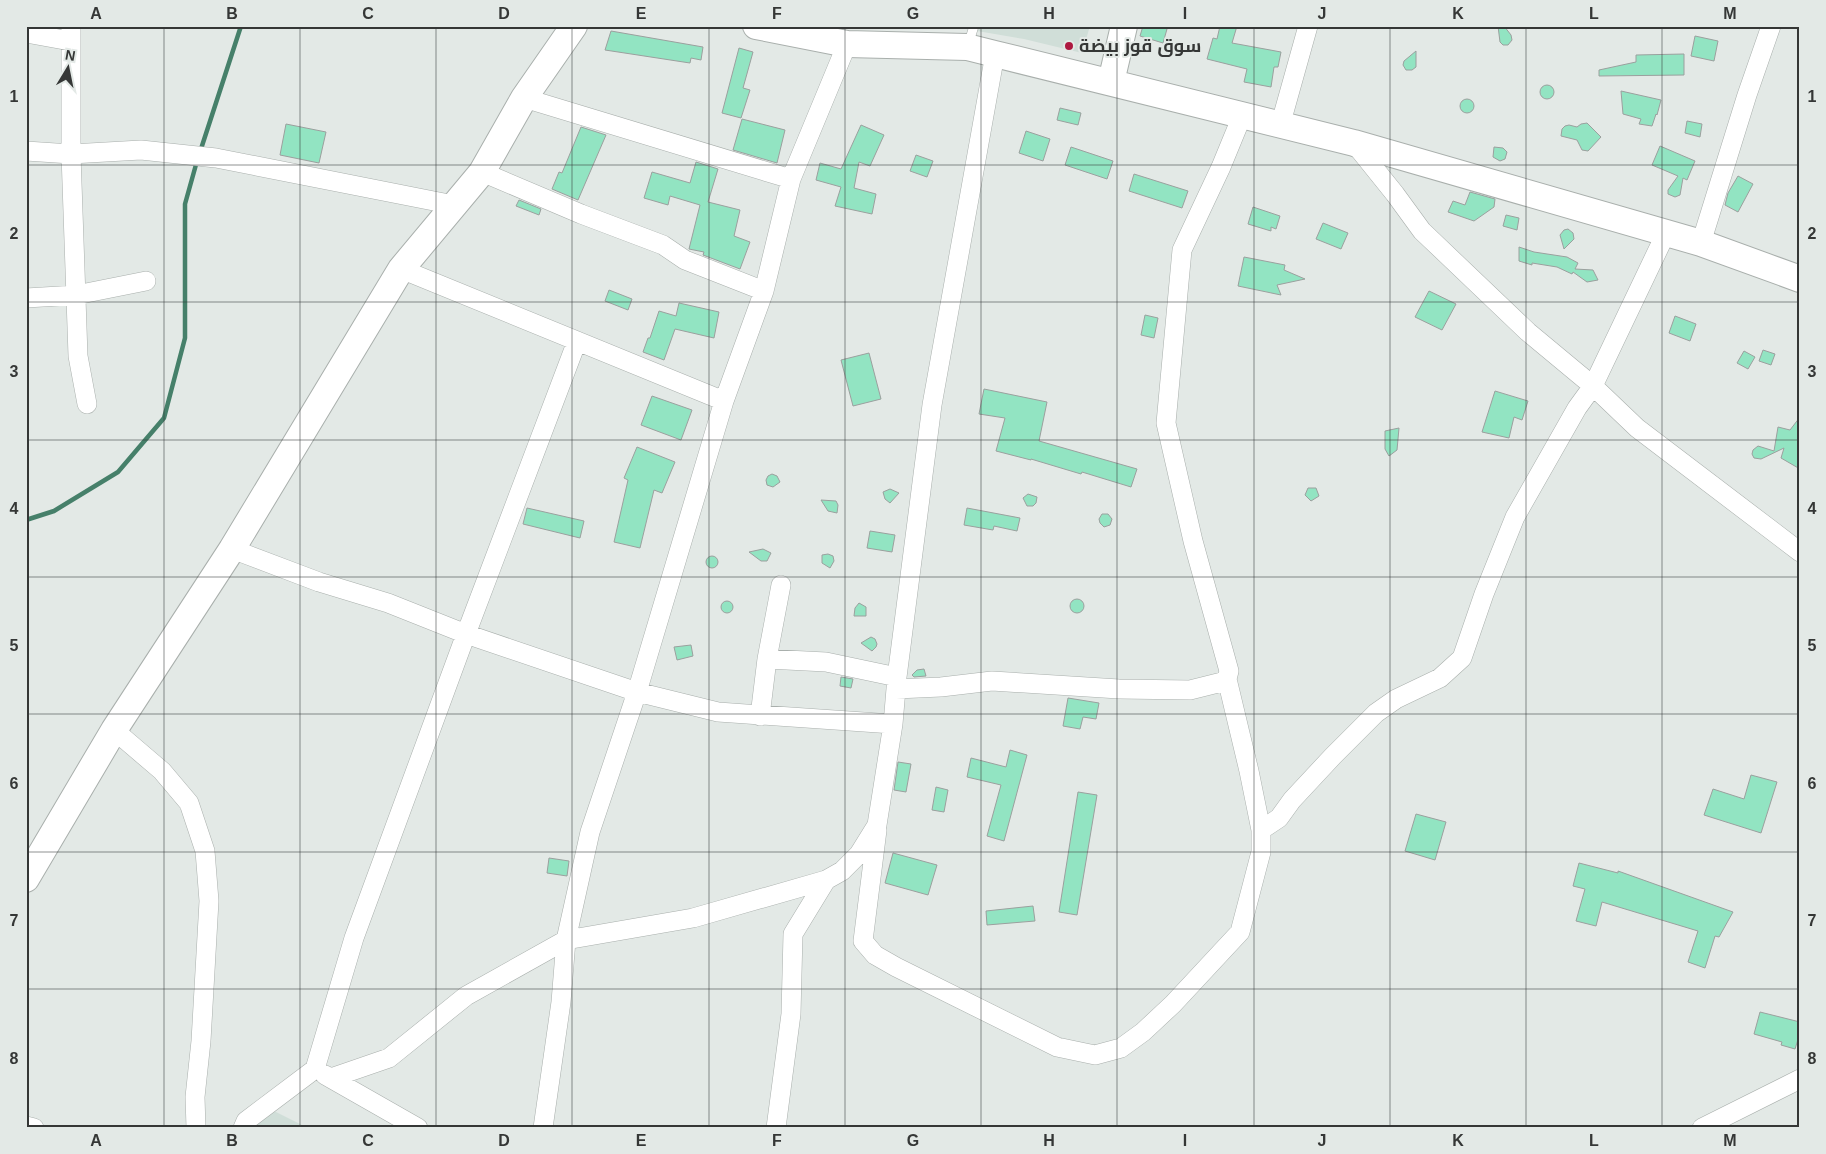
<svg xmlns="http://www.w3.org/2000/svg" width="1826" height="1154" font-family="Helvetica,Cairo,sans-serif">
  <rect width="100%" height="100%" fill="#e3e9e6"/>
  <!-- built -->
  <path fill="#d0ded8" d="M948,26H1090L1082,53L1024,39Z
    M262,1105L308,1128H251Z"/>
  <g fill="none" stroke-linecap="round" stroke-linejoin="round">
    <!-- stream -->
    <path stroke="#46806a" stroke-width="4.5" d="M200,152L241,26
      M26,520L54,511L118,472L164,418L185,338V204L197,161"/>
  </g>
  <!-- building -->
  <path fill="#92e4c2" stroke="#9ba09e" d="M1143,26H1158L1167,29L1163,43L1140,36Z
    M1220,26H1237L1232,43L1281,52L1278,67H1274L1271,87L1244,82L1247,69L1207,59L1213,38L1217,39Z
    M1498,26H1504L1511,35L1512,40L1508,45H1503L1500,42Z
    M611,31L703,47L701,60L691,58L690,63L605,50Z
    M1695,36L1718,41L1714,61L1691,56Z
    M739,48L753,52L743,88L750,90L741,118L722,113Z
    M1416,51V67L1412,70H1406L1403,65L1404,61Z
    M1684,54V75L1599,76V70L1636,62V55Z
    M1540 92a7 7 0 1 1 14 0a7 7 0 1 1-14 0Z
    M1621,91L1661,100L1657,115L1656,114L1652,126L1639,124L1641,119L1623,114Z
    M1460 106a7 7 0 1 1 14 0a7 7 0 1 1-14 0Z
    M1060,108L1081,113L1078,125L1057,120Z
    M742,119L785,130L777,163L733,150Z
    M1687,121L1702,124L1700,137L1685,133Z
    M1587,123L1601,137L1588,151L1582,150L1577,140L1561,136L1562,129L1565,126L1569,125L1577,127L1581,124Z
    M286,124L326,132L319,163L280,155Z
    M861,125L884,135L870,166L859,162L854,188L876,194L872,214L835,206L841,187L816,180L820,163L841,169Z
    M581,127L606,135L578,200L552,189L559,172L562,173Z
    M1026,131L1050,139L1043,161L1019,153Z
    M1660,146L1695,161L1687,180L1683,178L1680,195L1675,197L1668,194V190L1678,176L1652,165Z
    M1071,147L1113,161L1107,179L1065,165Z
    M1494,147L1503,148L1507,152L1505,159L1500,161L1493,157Z
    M916,155L933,161L927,177L910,171Z
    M696,162L718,169L708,202L740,210L734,236L750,242L740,269L703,255L704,252L689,249L700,205L670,196L668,205L644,198L652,172L690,183Z
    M1134,174L1188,191L1182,208L1129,191Z
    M1738,176L1753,184L1738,212L1725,205L1728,193Z
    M1470,192L1495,199L1494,207L1474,221L1448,212L1453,201L1465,205Z
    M519,200L541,209L539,215L516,206Z
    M1253,207L1280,216L1276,229L1271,227V231L1248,224Z
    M1506,215L1519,218L1517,230L1503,226Z
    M1323,223L1348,233L1341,249L1316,239Z
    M1568,229L1573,233L1574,239L1564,249L1560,235L1564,230Z
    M1519,247L1534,252L1567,257L1578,263L1575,269L1593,270L1598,280L1587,282L1573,272L1572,274L1557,267L1532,263V265L1519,261Z
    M1244,257L1285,265L1284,270L1305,279L1277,285L1281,295L1238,286Z
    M609,290L632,299L628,310L605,301Z
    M1429,291L1456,304L1442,330L1415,317Z
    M679,303L719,312L714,338L675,329L664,360L643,352L648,338H650L659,311L676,316Z
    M1145,315L1158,318L1154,338L1141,335Z
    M1675,316L1696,324L1690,341L1669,333Z
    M1763,350L1775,354L1771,365L1759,361Z
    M1744,351L1755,357L1748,369L1737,363Z
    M869,353L881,399L853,406L841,360Z
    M984,389L1047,402L1039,441L1137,469L1131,487L1082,472L1081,474L1031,459V460L996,451L1005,418L979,414Z
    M1495,391L1528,401L1522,420L1514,417L1509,438L1482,432Z
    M652,396L692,410L681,440L641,425Z
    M1800,417V469L1781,458L1784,448L1761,459L1754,458L1752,454L1753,450L1758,446L1774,451L1778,427L1790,430Z
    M1399,428L1397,450L1389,456L1385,449V431Z
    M637,447L675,462L662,493L654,490L640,548L614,542L628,480L624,478Z
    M772,474L777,476L780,482L773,487L767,485L766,480L768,476Z
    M1308,488H1316L1319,496L1311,501L1305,495Z
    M890,489L899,493L890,503L885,499L883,492Z
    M1028,494L1037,497L1036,503L1033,506H1027L1023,498Z
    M821,500L836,501L838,505L837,513L828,511Z
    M527,508L584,521L580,538L523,524Z
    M967,508L1020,518L1017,531L994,526L993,530L964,525Z
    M1102,514H1108L1112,519L1110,525L1104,527L1100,523L1099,519Z
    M870,531L895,535L892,552L867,548Z
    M763,549L771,553L767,561H761L749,552Z
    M828,554L833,556L834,561L830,568L822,563V555Z
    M706 562a6 6 0 1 1 12 0a6 6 0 1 1-12 0Z
    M1070 606a7 7 0 1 1 14 0a7 7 0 1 1-14 0Z
    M721 607a6 6 0 1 1 12 0a6 6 0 1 1-12 0Z
    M859,603L866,607V616H854L855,608Z
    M871,637L875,639L877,644L876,647L872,651L861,643Z
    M691,645L693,656L677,660L674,647Z
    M924,669L926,676L914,677L912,675L917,670Z
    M841,677L853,679L851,688L840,686Z
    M1068,698L1099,703L1096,719L1083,717L1080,729L1063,726Z
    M1010,750L1027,755L1004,841L987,836L1001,785L967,777L971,758L1006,767Z
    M898,762L911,764L906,792L894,790Z
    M1751,775L1777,782L1761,833L1704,815L1713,789L1744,799Z
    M936,787L948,790L944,812L932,810Z
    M1078,792L1097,795L1077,915L1059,912Z
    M1416,814L1446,822L1435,860L1405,851Z
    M893,853L937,865L928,895L885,883Z
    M549,858L569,861L567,876L547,873Z
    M1579,863L1618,873V871L1733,912L1719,937L1715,936L1705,968L1688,962L1698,931L1602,902L1596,926L1576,921L1585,889L1573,886Z
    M1033,906L1035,921L987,925L986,911Z
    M1760,1012L1800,1022V1033L1795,1049L1781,1045L1782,1042L1754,1034Z"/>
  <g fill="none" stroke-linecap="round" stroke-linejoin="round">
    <!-- service casing -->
    <g stroke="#a9afac" stroke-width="10">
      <path id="service" d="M968,45L974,26"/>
    </g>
    <!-- minor casing -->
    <g stroke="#a9afac" stroke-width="20">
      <path id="minor" d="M71,26V154L78,356L87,404
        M26,33L70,41
        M524,98L791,179
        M1280,126L1308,26
        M1354,143L1395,194L1422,231L1528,332L1593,386L1637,428L1800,552
        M26,151L71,154L141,150L216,158L454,205
        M482,172L581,214L663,245L685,260L764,291
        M1701,243L1747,95L1771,26
        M401,269L724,401
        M26,298L76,295L146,281
        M232,549L319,582L388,603L466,634L637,692L718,712L893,724
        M767,659L826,662L897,677
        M896,689L941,687L992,681L1119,689L1190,690L1222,682L1227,679L1229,671L1193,541L1166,423L1182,250L1221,167L1242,116
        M760,716L767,659L781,585
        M114,730L162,771L189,803L205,851L209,901L201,1041L195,1097L196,1128
        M877,830L863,941L875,955L896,967L1057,1047L1095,1055L1121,1048L1143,1032L1173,1004L1240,932L1261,852V830L1249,771L1227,679
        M1261,830L1279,818L1292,800L1333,756L1376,713L1396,699L1440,678L1462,658L1484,594L1515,517L1577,408L1593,386L1666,233
        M325,1075L418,1128
        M331,1078L389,1058L466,996L566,940L693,918L826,880L842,871L859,854L877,825L893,724L897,677L932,405L995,54
        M26,1126L34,1128
        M243,1128L246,1121L315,1069L354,938L466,634L577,341
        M543,1128L561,1002L566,940L590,832L637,692L724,401L764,291L791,179L847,44
        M776,1128L791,1014L793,934L826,880
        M1702,1128L1800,1079"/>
    </g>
    <!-- secondary casing -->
    <g stroke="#a9afac" stroke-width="28">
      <path id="secondary" d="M756,26L847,44L967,47L995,54L1354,143L1701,243L1800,279
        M1111,82L1124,26
        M26,879L114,730L232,549L401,269L482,172L524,98L574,26"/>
    </g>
    <!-- service -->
    <use href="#service" stroke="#fff" stroke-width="9"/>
    <!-- minor -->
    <use href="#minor" stroke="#fff" stroke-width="19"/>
    <!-- secondary -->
    <use href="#secondary" stroke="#fff" stroke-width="26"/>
  </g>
  <!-- grid -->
  <path fill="none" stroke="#353736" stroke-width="1" stroke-opacity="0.55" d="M164,26V1128M300,26V1128M436,26V1128M572,26V1128M709,26V1128M845,26V1128M981,26V1128M1117,26V1128M1254,26V1128M1390,26V1128M1526,26V1128M1662,26V1128M26,165H1800M26,302H1800M26,440H1800M26,577H1800M26,714H1800M26,852H1800M26,989H1800"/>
  <!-- markers -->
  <circle fill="#ad1940" stroke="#e3e9e6" stroke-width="2" cx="1069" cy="46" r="5"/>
  <g text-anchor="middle" stroke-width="4" stroke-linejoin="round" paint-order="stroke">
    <!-- poi labels -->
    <g font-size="18" font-weight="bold" fill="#353736" stroke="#e3e9e6" text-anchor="start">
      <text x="1079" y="52">سوق قوز بيضة</text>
    </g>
  </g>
  <!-- border -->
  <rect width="1826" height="1154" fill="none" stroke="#e3e9e6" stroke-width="55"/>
  <!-- north arrow -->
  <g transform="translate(68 68) rotate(10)" stroke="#e3e9e6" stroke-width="4" paint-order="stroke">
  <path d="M0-4L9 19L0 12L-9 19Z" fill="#353736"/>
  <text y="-8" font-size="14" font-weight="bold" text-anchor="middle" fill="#353736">N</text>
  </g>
  <rect x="28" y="28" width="1770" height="1098" fill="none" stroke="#353736" stroke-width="2"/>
  <g font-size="16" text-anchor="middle" font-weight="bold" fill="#353736">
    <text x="96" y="19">A</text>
    <text x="232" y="19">B</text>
    <text x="368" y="19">C</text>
    <text x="504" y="19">D</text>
    <text x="641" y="19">E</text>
    <text x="777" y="19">F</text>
    <text x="913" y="19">G</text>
    <text x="1049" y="19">H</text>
    <text x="1185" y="19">I</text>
    <text x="1322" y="19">J</text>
    <text x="1458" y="19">K</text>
    <text x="1594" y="19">L</text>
    <text x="1730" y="19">M</text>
    <text x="14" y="102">1</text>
    <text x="1812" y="102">1</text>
    <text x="14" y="239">2</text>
    <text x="1812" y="239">2</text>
    <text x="14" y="377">3</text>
    <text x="1812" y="377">3</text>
    <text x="14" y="514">4</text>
    <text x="1812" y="514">4</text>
    <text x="14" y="651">5</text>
    <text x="1812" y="651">5</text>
    <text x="14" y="789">6</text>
    <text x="1812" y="789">6</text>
    <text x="14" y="926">7</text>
    <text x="1812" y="926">7</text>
    <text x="14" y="1064">8</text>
    <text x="1812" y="1064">8</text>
    <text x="96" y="1146">A</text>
    <text x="232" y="1146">B</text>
    <text x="368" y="1146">C</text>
    <text x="504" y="1146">D</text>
    <text x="641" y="1146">E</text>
    <text x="777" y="1146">F</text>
    <text x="913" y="1146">G</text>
    <text x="1049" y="1146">H</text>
    <text x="1185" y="1146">I</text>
    <text x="1322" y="1146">J</text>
    <text x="1458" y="1146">K</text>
    <text x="1594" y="1146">L</text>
    <text x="1730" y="1146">M</text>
  </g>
</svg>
